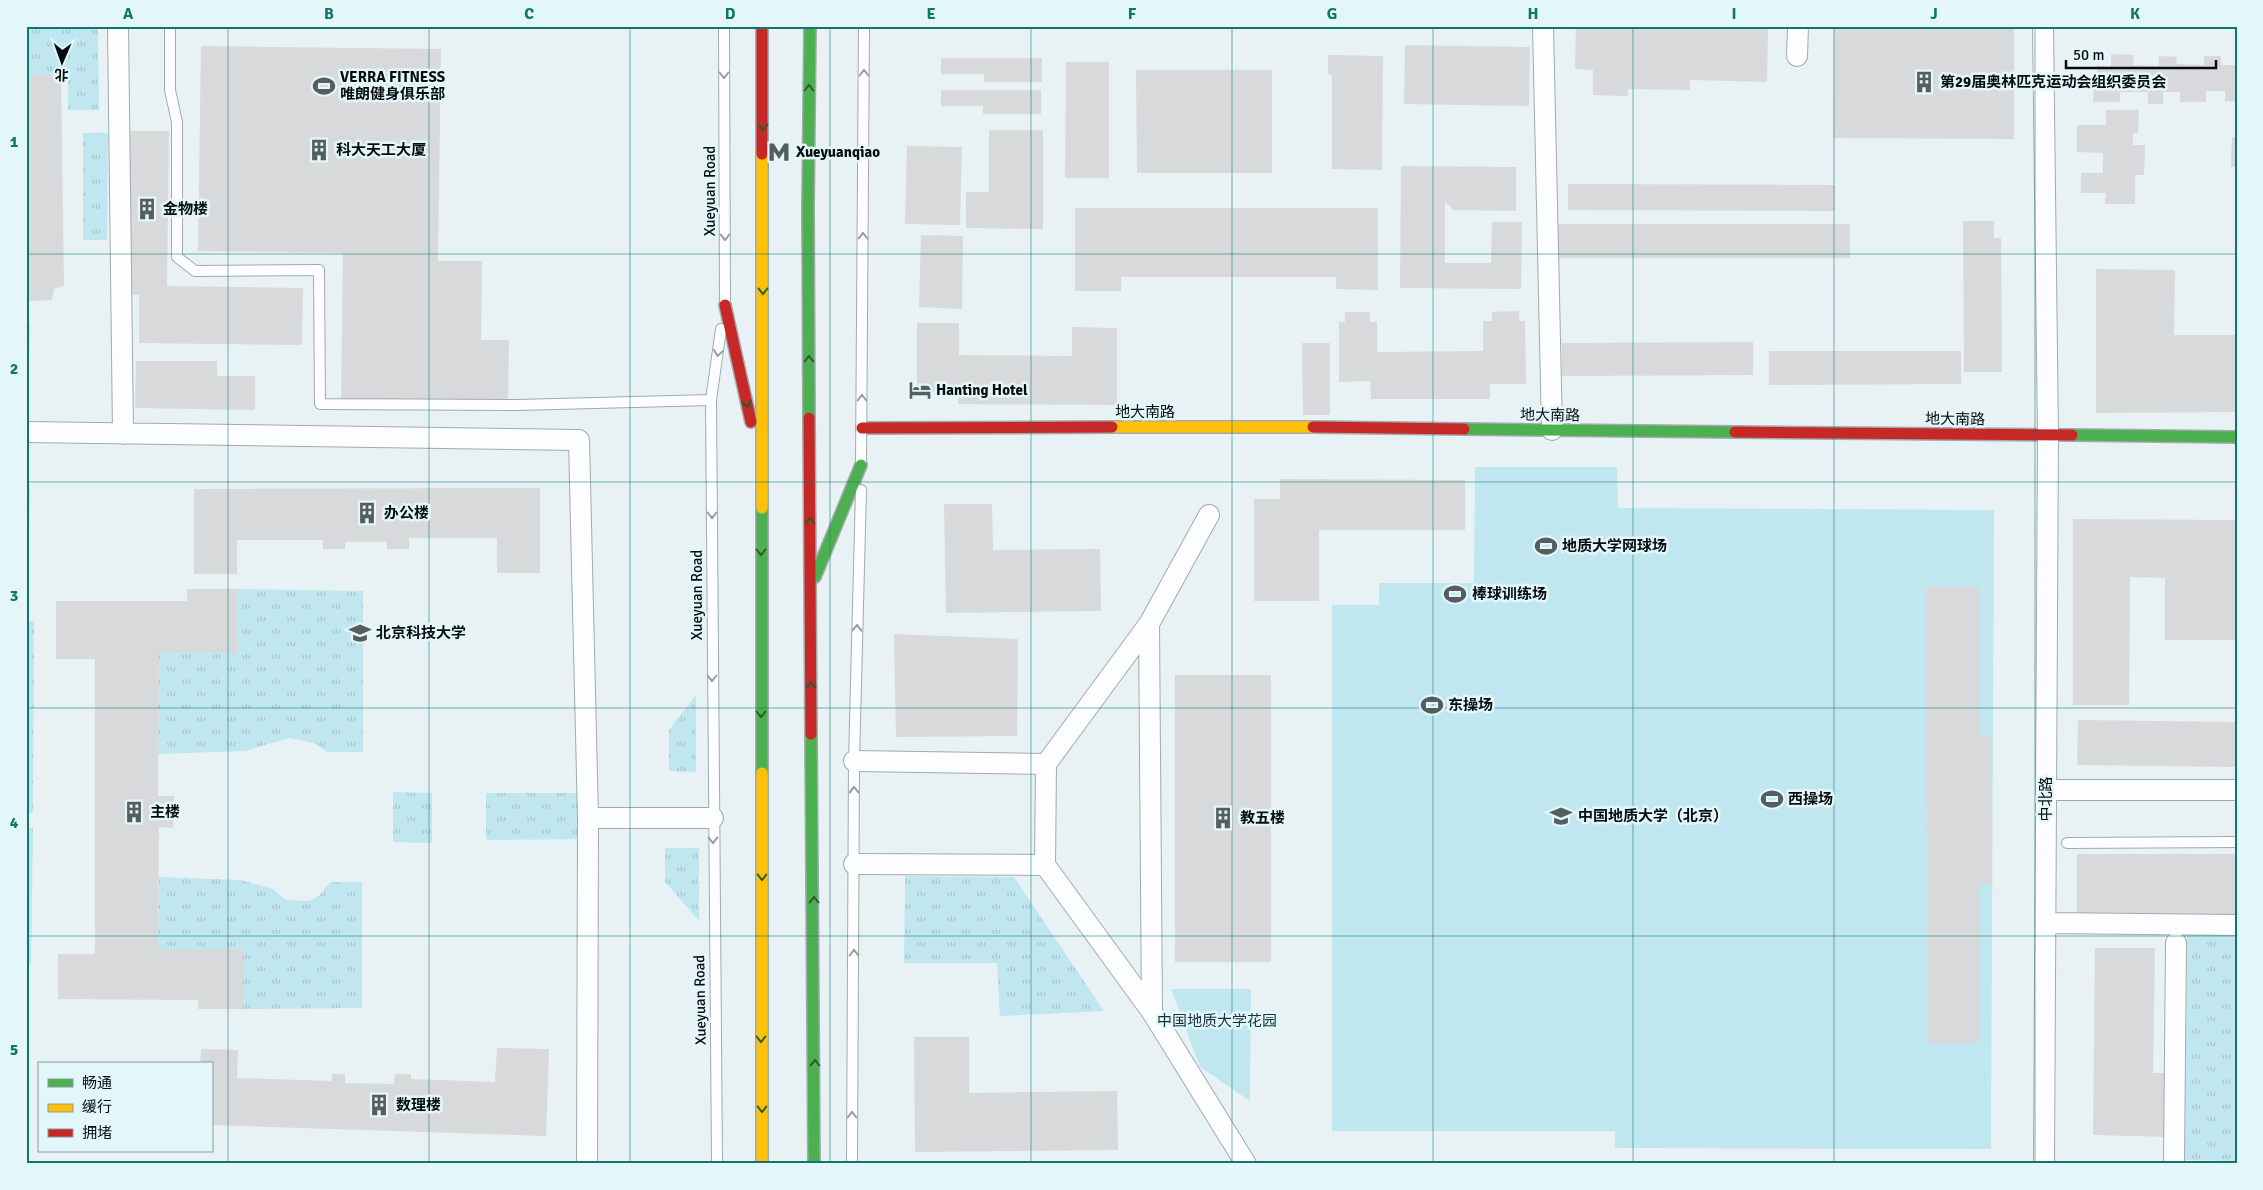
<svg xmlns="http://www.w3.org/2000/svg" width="2263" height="1190" font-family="Signika,'Noto Sans SC',sans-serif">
  <defs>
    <pattern id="grass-tufts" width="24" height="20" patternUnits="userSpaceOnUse" patternTransform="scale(1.25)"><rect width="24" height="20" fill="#c0e7f0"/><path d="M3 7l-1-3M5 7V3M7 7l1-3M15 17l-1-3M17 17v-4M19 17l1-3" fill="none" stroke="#a4c5cd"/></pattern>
  </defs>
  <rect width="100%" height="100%" fill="#e8f2f5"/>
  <!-- grass -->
  <path fill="url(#grass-tufts)" d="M26,26H98L99,110H68V75H26Z
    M83,133H108L107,240H83Z
    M237,589L363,591V752H327L314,743L289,738L245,751L158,754L159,653H237Z
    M26,621H34L33,813H26Z
    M696,695V772L669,771V730Z
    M393,792L432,793V843L393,842Z
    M486,793H586L587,839L486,840Z
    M26,828H33L31,965H26Z
    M665,848H699V921L665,882Z
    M905,876L1014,877L1104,1011L1000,1016L997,963H904Z
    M159,877L240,880L273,889L286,900L309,901L319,896L330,882H362V1008L243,1009L158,949Z
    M2187,934L2237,935V1161L2185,1160Z"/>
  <!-- garden -->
  <path fill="#c0e7f0" d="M1475,467H1617L1618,508L1994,510L1991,1149L1615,1148V1131H1332V605H1379V583H1474Z
    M1171,989H1251L1250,1101L1200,1067Z"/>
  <!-- building -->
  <path fill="#d8d9da" d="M1576,26L1768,27L1767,82L1690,80V90L1628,89V96L1593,95V70L1575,69Z
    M1834,26H2014V139L1833,138Z
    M1405,45L1530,47L1529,106L1404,104Z
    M201,46L441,49L438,261H482L481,340H509L508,402L341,400L343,253L198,251Z
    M2111,54L2134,55L2133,65L2159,66V56L2177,57L2176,64L2204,65V56H2221V65H2237V102L2225,101V91H2206V102H2180V92H2163V104H2148V92H2120V102H2093L2094,81H2107V77H2097V66L2111,67Z
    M1328,55L1383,56L1382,170L1332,169V76L1328,74Z
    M941,58H1042V82H984V74H941Z
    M1066,62H1109V178H1065Z
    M1136,70H1272V173H1137Z
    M26,75H61L64,286L54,289L52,300L26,301Z
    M941,90H1041V114H983V106H941Z
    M2106,110H2139L2138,133H2133V145H2145L2144,175H2135V204H2105L2106,193H2081V173H2103V153L2077,152V125H2106Z
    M989,130H1043V229L966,228V192H989Z
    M126,131H169L167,286L303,288L302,345L139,343V295L124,294Z
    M2232,137H2237V167H2231Z
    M907,146L962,147L960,225L905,224Z
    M1401,166L1516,167V211L1454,210L1445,202V263H1491L1492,222H1522L1521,289L1400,288Z
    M1568,184L1835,185V211L1568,210Z
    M1075,208H1378V290L1336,289V277H1121V291H1075Z
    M1963,221H1994V238H2001L2002,372H1964Z
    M1558,224H1850V258H1558Z
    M921,235L963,236L962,309L919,307Z
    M2096,269L2175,270L2174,335H2237V412L2096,413Z
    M1519,311V321H1525L1526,384H1490V399H1371L1370,381L1339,382V322H1345V312H1370V322H1377V352L1483,351V321H1492V312Z
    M917,323H959V355L1072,356V327L1117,328V405L958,404V392H917Z
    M26,324H30L28,384H26Z
    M1753,342V375L1562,376V343Z
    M1302,343H1330V415H1303Z
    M1769,351H1961V384L1769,385Z
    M136,361H217V376H255V410L135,408Z
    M1280,479L1465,480V530H1319V601H1254V499H1280Z
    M26,488H30L28,574H26Z
    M540,488V573H497V538H409V549H387V542H345V549H323V540H237V574H194V489Z
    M944,504H992L993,550L1100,549L1101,611L946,613Z
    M2073,519L2237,520V640H2165V578L2130,577L2129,705H2073Z
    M1926,587H1979V735H1991L1992,884H1980V1043H1927Z
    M187,589H237V653H159L158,796H174L173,828L159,827L158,949H243V1009H198V1000L58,999V954H95V659H56V601H187Z
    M894,634L1018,639L1017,736L896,737Z
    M1175,675H1271V962H1175Z
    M2078,720L2237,722V767L2077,765Z
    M2077,854H2237V914H2077Z
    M2095,948H2155L2153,1073H2170L2169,1137L2093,1135Z
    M914,1037H969V1093L1117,1091L1118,1150L915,1152Z
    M497,1048L549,1049L546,1136L211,1125V1064H200L201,1049L238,1050L237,1078L332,1081V1074H345V1083L394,1084L395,1074H411V1079L495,1082Z"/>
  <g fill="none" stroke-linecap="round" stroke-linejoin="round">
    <!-- lane casing -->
    <g stroke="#a2aaac" stroke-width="12">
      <path id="lane" d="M170,26V90L177,122V257L195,271L319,270L320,404L517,405L711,400
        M724,26L725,305
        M861,465L864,26
        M2067,843L2237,842
        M717,1164L711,400L721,329
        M852,1164L854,761L861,490"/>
    </g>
    <!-- street casing -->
    <g stroke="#a2aaac" stroke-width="22">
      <path id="street" d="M118,26L123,434
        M1543,26L1552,430
        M2043,26L2048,435L2044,1164
        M1797,56L1798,26
        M26,432L579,440L588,818L587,1164
        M1209,515L1149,624L1046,764L1045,865L1152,1012L1246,1164
        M1149,624L1152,1012
        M854,761L1046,764
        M2046,790H2237
        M588,818H713
        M854,864L1045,865
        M2046,923L2237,925
        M2174,1164L2176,943"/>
    </g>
    <!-- fast casing -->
    <g stroke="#a2aaac" stroke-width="14">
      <path id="fast" d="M809,418L808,207L810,26
        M1464,429L1735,432
        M2072,435L2237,437
        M762,508V773
        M815,577L861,465
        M811,734L814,1164"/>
    </g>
    <!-- slow casing -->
    <g stroke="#a2aaac" stroke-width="14">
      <path id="slow" d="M762,154V508
        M1112,427H1313
        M762,773V1164"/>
    </g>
    <!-- jam casing -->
    <g stroke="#a2aaac" stroke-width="14">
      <path id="jam" d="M762,26V154
        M725,305L751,422
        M809,418L811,734
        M1313,427L1464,429
        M862,428L1112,427
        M1735,432L2072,435"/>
    </g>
    <!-- lane -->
    <use href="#lane" stroke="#fcfdfe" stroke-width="10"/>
    <!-- street -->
    <use href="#street" stroke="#fcfdfe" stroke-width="20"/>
    <!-- fast -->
    <use href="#fast" stroke="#4caf50" stroke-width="11"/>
    <!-- slow -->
    <use href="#slow" stroke="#ffc107" stroke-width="11"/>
    <!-- jam -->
    <use href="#jam" stroke="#c62828" stroke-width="11"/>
  </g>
  <!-- one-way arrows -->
  <defs><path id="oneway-chevron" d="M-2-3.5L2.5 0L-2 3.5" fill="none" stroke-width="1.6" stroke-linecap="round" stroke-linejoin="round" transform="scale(1.25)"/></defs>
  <g stroke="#9a9d9e">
    <use href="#oneway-chevron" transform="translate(864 73) rotate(-90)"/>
    <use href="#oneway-chevron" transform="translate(724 75) rotate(90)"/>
    <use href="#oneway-chevron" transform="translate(863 236) rotate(-90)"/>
    <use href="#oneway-chevron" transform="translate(725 237) rotate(90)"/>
    <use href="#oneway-chevron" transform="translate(718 353) rotate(98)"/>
    <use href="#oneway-chevron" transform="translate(862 398) rotate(-90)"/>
    <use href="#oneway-chevron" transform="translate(712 515) rotate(90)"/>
    <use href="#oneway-chevron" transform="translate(857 628) rotate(-89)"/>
    <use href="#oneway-chevron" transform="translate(712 678) rotate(90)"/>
    <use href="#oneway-chevron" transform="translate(854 790) rotate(-91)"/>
    <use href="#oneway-chevron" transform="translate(713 840) rotate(89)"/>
    <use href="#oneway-chevron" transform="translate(854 953) rotate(-90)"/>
    <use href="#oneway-chevron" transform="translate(852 1115) rotate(-90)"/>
  </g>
  <g stroke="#2a5e2f">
    <use href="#oneway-chevron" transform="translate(809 88) rotate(-90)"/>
    <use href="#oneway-chevron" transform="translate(763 127) rotate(90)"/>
    <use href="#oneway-chevron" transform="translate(763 291) rotate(90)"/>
    <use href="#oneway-chevron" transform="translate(809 359) rotate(-90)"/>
    <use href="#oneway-chevron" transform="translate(747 404) rotate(77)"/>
    <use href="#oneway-chevron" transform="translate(810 521) rotate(-90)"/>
    <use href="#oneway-chevron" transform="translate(761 552) rotate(90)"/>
    <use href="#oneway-chevron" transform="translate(811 685) rotate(-91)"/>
    <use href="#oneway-chevron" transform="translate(761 714) rotate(90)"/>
    <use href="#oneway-chevron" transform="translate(762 877) rotate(90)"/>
    <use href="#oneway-chevron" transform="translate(814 900) rotate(-91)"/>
    <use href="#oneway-chevron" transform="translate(761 1039) rotate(90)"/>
    <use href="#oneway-chevron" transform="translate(815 1063) rotate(-90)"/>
    <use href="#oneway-chevron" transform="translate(762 1109) rotate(90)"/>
  </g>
  <!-- grid -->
  <path fill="none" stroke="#0f766e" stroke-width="1" stroke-opacity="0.55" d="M228,26V1164M429,26V1164M630,26V1164M830,26V1164M1031,26V1164M1232,26V1164M1433,26V1164M1633,26V1164M1834,26V1164M2035,26V1164M26,254H2237M26,482H2237M26,708H2237M26,936H2237"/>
  <!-- icons -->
  <defs>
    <g id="building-bare" transform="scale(1.725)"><path d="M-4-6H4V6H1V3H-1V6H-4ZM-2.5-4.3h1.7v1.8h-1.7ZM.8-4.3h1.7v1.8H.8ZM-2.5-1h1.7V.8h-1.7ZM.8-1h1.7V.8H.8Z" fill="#565d5f" stroke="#e3f6fa" stroke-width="2.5" paint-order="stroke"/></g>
    <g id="stadium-bare" transform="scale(1.725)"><path d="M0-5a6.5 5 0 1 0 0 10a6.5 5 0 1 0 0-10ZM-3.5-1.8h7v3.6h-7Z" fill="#565d5f" stroke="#e3f6fa" stroke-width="2.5" paint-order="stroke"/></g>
    <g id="metro-bare" transform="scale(1.725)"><path d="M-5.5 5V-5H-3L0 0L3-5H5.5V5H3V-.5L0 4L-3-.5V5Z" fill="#565d5f" stroke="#e3f6fa" stroke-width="2.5" paint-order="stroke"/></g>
    <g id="hotel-bare" transform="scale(1.725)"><path d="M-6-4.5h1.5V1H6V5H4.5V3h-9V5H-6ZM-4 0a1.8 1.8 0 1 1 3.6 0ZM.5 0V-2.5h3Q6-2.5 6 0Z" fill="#565d5f" stroke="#e3f6fa" stroke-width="2.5" paint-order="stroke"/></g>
    <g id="university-bare" transform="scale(1.725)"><path d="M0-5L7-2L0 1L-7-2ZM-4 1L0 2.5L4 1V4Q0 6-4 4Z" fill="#565d5f" stroke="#e3f6fa" stroke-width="2.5" paint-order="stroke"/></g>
  </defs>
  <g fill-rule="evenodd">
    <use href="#building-bare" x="1924" y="82"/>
    <use href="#stadium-bare" x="324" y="86"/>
    <use href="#building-bare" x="319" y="150"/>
    <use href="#metro-bare" x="779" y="152"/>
    <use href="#building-bare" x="147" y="209"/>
    <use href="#hotel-bare" x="920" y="390"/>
    <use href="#building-bare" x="367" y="513"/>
    <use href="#stadium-bare" x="1546" y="546"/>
    <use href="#stadium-bare" x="1455" y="594"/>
    <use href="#university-bare" x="360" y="633"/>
    <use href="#stadium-bare" x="1432" y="705"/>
    <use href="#stadium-bare" x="1772" y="799"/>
    <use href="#building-bare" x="134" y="812"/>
    <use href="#university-bare" x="1561" y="816"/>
    <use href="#building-bare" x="1223" y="818"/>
    <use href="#building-bare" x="379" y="1105"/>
  </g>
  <g text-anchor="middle" stroke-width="5" stroke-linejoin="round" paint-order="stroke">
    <!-- poi labels -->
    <g font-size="15" font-weight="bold" fill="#070d0e" stroke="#e3f6fa" text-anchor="start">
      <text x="340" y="82">VERRA FITNESS<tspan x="340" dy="17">唯朗健身俱乐部</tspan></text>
      <text x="1940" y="87">第29届奥林匹克运动会组织委员会</text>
      <text x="336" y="155">科大天工大厦</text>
      <text x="796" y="157">Xueyuanqiao</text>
      <text x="163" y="214">金物楼</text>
      <text x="936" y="395">Hanting Hotel</text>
      <text x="384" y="518">办公楼</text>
      <text x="1562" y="551">地质大学网球场</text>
      <text x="1472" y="599">棒球训练场</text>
      <text x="376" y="638">北京科技大学</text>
      <text x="1448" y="710">东操场</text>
      <text x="1788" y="804">西操场</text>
      <text x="150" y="817">主楼</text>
      <text x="1578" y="821">中国地质大学（北京）</text>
      <text x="1240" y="823">教五楼</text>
      <text x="396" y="1110">数理楼</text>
    </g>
    <!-- street labels -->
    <g font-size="15" fill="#070d0e" stroke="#e3f6fa">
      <text transform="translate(710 191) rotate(-90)" y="5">Xueyuan Road</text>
      <text x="1145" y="417">地大南路</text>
      <text transform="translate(1550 415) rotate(1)" y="5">地大南路</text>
      <text transform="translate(1955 419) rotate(1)" y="5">地大南路</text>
      <text transform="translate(697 595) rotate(-90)" y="5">Xueyuan Road</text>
      <text transform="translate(2046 799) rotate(-90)" y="5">中北路</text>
      <text transform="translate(700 1000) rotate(-91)" y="5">Xueyuan Road</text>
    </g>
    <!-- park labels -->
    <g font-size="15" fill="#133339" stroke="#e3f6fa">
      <text x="1217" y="1026">中国地质大学花园</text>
    </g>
  </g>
  <!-- border -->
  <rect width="2263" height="1190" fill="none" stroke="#e3f6fa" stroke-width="55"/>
  <!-- legend -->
  <rect x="38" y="1062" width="175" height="90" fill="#e3f6fa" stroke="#8b999c"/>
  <rect x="48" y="1079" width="25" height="8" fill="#4caf50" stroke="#8b999c"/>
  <text x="82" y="1088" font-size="15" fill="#070d0e">畅通</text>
  <rect x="48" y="1104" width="25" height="8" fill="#ffc107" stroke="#8b999c"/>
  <text x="82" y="1112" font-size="15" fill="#070d0e">缓行</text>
  <rect x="48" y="1129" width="25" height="8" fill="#c62828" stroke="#8b999c"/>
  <text x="82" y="1138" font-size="15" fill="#070d0e">拥堵</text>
  <!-- north arrow -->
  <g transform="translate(62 62) rotate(182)" stroke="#e3f6fa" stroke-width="4" paint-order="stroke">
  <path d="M0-4L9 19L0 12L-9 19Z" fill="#070d0e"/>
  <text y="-8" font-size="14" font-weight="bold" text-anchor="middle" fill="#070d0e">北</text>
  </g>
  <!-- scale -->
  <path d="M2066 60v8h150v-8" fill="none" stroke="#070d0e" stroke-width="2.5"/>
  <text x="2073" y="60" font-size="15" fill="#070d0e" stroke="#e3f6fa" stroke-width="4" paint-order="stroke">50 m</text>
  <rect x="28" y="28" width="2208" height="1134" fill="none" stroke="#0f766e" stroke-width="2"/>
  <g font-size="16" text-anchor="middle" font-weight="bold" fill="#0f766e">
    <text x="128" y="19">A</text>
    <text x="329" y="19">B</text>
    <text x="529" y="19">C</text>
    <text x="730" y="19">D</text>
    <text x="931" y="19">E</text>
    <text x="1132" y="19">F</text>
    <text x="1332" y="19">G</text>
    <text x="1533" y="19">H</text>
    <text x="1734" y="19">I</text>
    <text x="1934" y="19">J</text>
    <text x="2135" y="19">K</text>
    <text x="14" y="147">1</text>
    <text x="14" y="374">2</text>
    <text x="14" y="601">3</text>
    <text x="14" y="828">4</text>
    <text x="14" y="1055">5</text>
  </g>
</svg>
